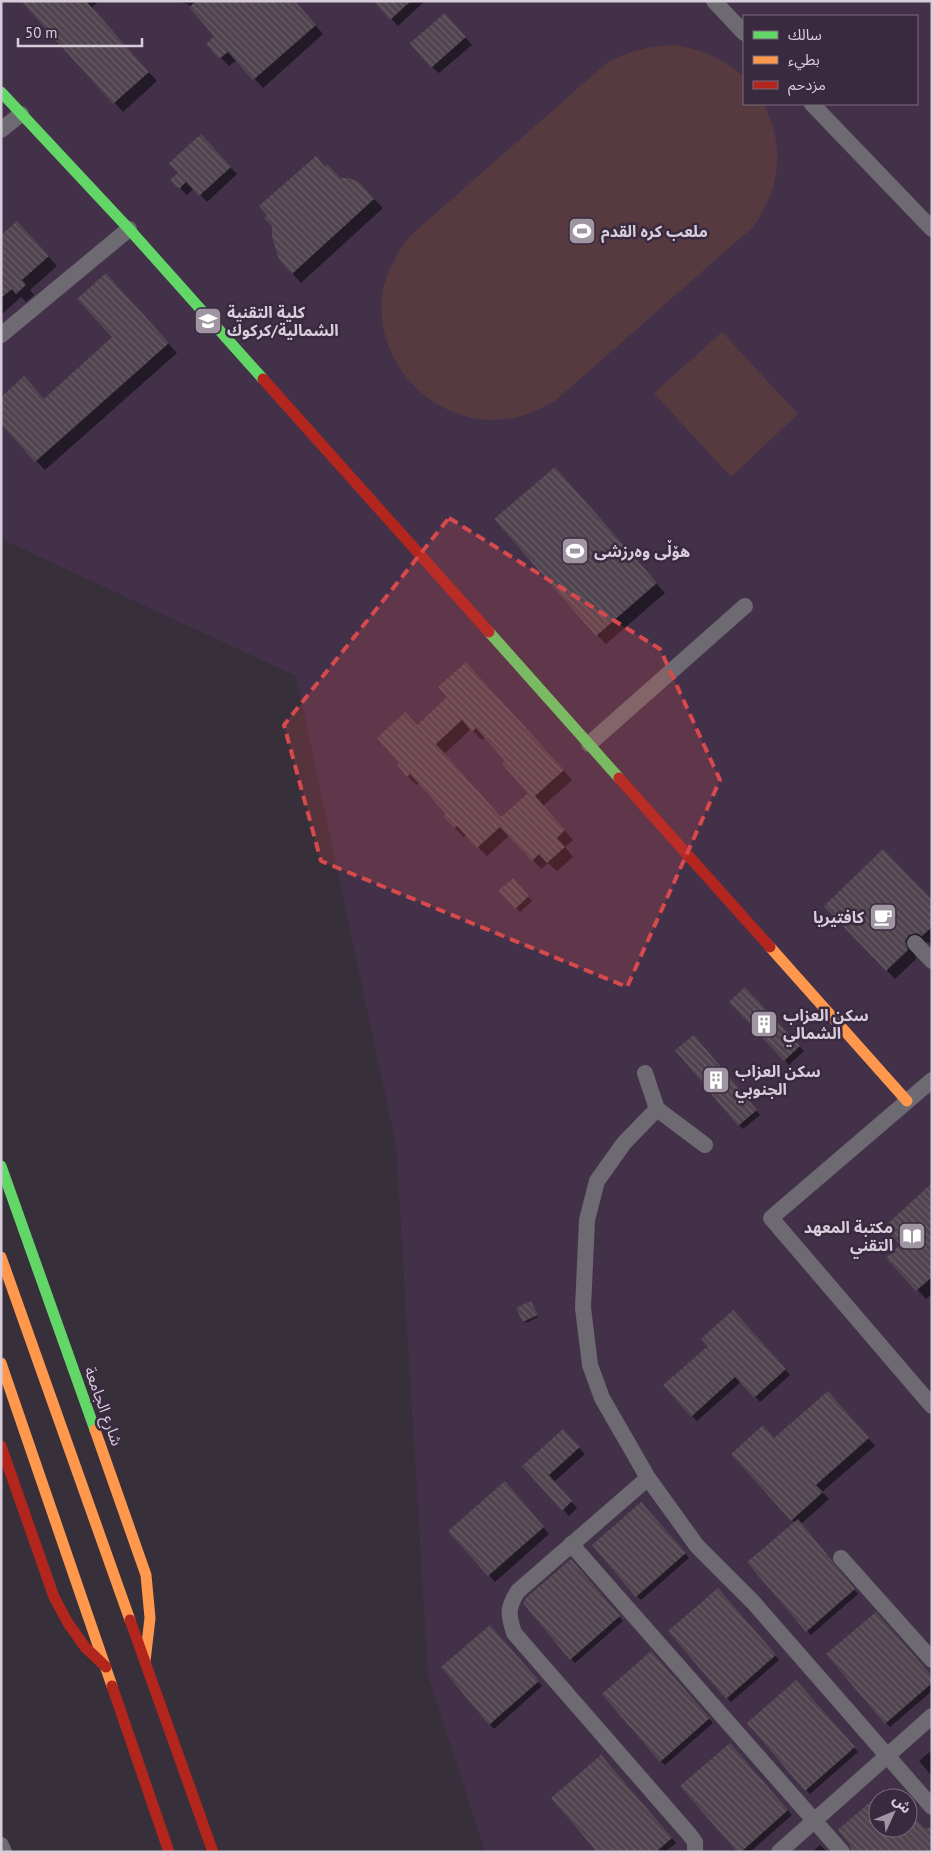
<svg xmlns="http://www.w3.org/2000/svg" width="933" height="1853" font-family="'PT Sans','Noto Sans Arabic',sans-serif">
  <defs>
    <pattern id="building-back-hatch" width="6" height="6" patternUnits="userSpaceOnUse" patternTransform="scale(1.25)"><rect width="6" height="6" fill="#50444e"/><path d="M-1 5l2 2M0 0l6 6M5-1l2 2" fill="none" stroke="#685e67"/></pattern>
  </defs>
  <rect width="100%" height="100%" fill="#372f3a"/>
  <!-- built -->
  <path fill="#43314a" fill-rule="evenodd" d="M1,1H932V1852H485L428,1675L396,1146L296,676L1,539ZM744,16H917V104H744ZM878,1798H908V1828H878Z"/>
  <!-- green -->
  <path fill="#563a40" d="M673,45C701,49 723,58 744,77V104H764C785,149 781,185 754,226L555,401C541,408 528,415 513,418C441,431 375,369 382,297C385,274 396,254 410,236L609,61C631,51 649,46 673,45Z
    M722,332L798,414L731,477L654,393Z"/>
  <!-- shadow -->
  <path fill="#0007" fill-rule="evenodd" d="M23,1H99L91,8L157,81L123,112Z
    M175,1H295L323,34L263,88L237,60L229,66L208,44L216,36L188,4Z
    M375,1H425L398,26Z
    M451,21L472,45L439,73L432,67Z
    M207,143L237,174L207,202L194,188L187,195L172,180Z
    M325,168L340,179L359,184L383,208L301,283L293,274L277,252Z
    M26,232L57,266L30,290L34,295L26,302L21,297L1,315V237Z
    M115,283L177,353L45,470L36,461L44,400L114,337Z
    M564,478L665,593L606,644L597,635Z
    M475,672L572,780L543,806L573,840L565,847L573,857L557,871L548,863L541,869L510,835L487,856L466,835L464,837L455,828L445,817L448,814L419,783L417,785L408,776L417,726ZM471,729L482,740L485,737L507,761L529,793L501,818L444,754Z
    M517,884L532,901L520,912L516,908Z
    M932,901V944L927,942L918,944L914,950L916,959L895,979L825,906Z
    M745,988L804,1051L789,1065L730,1002Z
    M698,1041L760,1115L743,1129L739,1125Z
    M932,1189V1294L926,1299L888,1258L902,1245Z
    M532,1304L538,1317L526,1323L524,1321Z
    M738,1317L790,1375L760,1402L741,1382L697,1421L692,1416L710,1346Z
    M834,1399L875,1446L822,1492L829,1499L801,1524L858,1594L811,1635L807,1631L795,1523L732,1454L775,1439Z
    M569,1437L585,1454L554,1482L577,1508L569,1516L524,1466Z
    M511,1489L549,1534L495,1582L489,1575Z
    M645,1508L689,1558L641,1600L637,1596Z
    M576,1566L623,1621L575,1663L571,1659Z
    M722,1594L779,1660L731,1702L727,1698Z
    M495,1631L542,1686L494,1729L442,1667Z
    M655,1657L713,1723L665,1765L660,1761Z
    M932,1678V1691L890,1727L886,1723Z
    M800,1686L858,1752L810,1794L806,1790Z
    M734,1749L792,1815L750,1852H738Z
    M932,1750V1776L919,1761Z
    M605,1761L676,1843L665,1852H598Z
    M887,1788L896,1798H878V1828H908V1811L932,1838L853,1849L839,1830Z
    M820,1845L827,1852H812Z"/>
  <!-- building -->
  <path fill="url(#building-back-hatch)" fill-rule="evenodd" d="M21,1H86L149,72L113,104Z
    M196,1H295L316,25L253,80L228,52L219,59L206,44L214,36L189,7Z
    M373,1H411L390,20Z
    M445,13L466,37L431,68L410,43Z
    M201,134L231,167L199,196L186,182L179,189L170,180L178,173L169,163Z
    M316,156L325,167L327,164L340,178H349L360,183L374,199L292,274L279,259L272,237V226L264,218L267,215L259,206Z
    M17,221L49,256L22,280L26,285L16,294L12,289L1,298V235Z
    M106,273L169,343L35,462L1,424V397L24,376L44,399L112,337L77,299Z
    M555,467L657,583L596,636L494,519Z
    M466,662L564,770L535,796L565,830L557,838L565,847L547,863L539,854L532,861L500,827L477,848L457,826L454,828L443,816L446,814L410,774L407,777L397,765L399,763L377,738L405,712L417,725L447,697L438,687ZM462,720L472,732L476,728L505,761L502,764L528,793L501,817L436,744Z
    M883,849L932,900V927L922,936L917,933L909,935L905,941L908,950L886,971L824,906Z
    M513,878L529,896L515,909L498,891Z
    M745,987L800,1046L784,1061L729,1002Z
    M694,1035L757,1110L738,1126L675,1050Z
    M932,1183V1277L916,1291L886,1258L900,1245L884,1227Z
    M531,1301L538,1315L523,1322L516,1308Z
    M733,1310L786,1369L754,1398L735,1377L691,1417L663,1385L708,1346L701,1339Z
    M828,1391L869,1438L816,1485L823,1492L791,1521L731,1454L763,1425L774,1438Z
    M563,1429L580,1447L549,1475L572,1501L562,1511L522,1466Z
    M505,1481L544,1527L488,1576L448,1531Z
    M641,1502L686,1553L636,1597L592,1545Z
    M798,1519L855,1589L806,1632L747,1562Z
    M571,1559L620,1616L570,1660L523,1603L526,1598Z
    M718,1588L776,1655L726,1699L668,1631Z
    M876,1612L932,1676V1683L885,1724L826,1654Z
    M490,1625L539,1681L489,1725L441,1667Z
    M651,1651L710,1718L660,1762L602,1694Z
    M796,1680L855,1747L805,1791L747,1723Z
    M730,1743L788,1810L741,1852H737L680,1786Z
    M601,1755L672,1838L656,1852H597L551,1798Z
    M878,1795V1828H908V1810L924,1828H932V1852H852L850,1845L838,1830Z"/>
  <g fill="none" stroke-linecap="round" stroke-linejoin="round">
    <!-- street -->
    <path stroke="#6d6b71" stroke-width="16" d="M714,1L744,33
      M812,104L932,229
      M1,130L21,114
      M1,335L129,229
      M589,744L745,606
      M915,943L932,961
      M645,1073L657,1109L705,1145
      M932,1080L771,1218L932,1406
      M657,1109L624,1143L597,1181L587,1220L583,1308L590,1365L602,1398L648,1478L697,1546L753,1602L932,1807
      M648,1478L518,1591C507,1608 508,1614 514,1633L689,1834L695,1842V1852
      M571,1544L842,1852
      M841,1558L932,1660
      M1,1845L4,1852
      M779,1852L932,1716"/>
    <!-- fast -->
    <path stroke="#63d668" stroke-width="11" d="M1,92L129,229L263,379
      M489,632L619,778
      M1,1166L95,1430"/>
    <!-- slow -->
    <path stroke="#ff974d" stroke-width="11" d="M770,947L907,1101
      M1,1257L130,1620
      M1,1363L112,1686
      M95,1430L146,1575L150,1618L145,1661"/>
    <!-- jam -->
    <path stroke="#b3261e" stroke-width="11" d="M263,379L489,632
      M619,778L770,947
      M1,1446L54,1597L68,1623L85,1647L106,1667
      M130,1620L213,1852
      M112,1686L169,1852"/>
  </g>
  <!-- marked area -->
  <path fill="#d6494c" fill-opacity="0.2" stroke="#d6494c" stroke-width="4" stroke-dasharray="10 6" stroke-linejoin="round" d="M449,518L660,649L720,780L627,987L321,861L284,725Z"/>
  <!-- icons -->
  <defs>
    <g id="stadium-square" transform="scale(1.4375)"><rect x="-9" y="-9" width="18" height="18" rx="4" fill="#a096a3" stroke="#3a2a3f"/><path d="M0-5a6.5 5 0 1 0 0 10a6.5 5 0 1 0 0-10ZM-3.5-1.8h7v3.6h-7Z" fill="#fff"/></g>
    <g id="university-square" transform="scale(1.4375)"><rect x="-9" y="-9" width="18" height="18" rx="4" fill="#a096a3" stroke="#3a2a3f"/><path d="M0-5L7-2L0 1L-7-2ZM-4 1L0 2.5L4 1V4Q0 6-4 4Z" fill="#fff"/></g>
    <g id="cafe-square" transform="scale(1.4375)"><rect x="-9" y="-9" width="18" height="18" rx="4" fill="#a096a3" stroke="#3a2a3f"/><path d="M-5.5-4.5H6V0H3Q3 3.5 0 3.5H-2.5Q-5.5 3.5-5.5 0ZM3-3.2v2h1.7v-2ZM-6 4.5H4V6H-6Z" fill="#fff"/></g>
    <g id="building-square" transform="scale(1.4375)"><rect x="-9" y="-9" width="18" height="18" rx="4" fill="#a096a3" stroke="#3a2a3f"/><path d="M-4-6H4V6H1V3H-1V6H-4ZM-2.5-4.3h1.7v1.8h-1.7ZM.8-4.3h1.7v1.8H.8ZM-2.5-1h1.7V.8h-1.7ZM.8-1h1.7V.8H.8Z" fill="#fff"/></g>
    <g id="library-square" transform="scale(1.4375)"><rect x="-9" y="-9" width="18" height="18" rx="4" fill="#a096a3" stroke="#3a2a3f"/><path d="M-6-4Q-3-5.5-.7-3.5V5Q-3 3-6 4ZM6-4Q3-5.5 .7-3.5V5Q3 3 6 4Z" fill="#fff"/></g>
  </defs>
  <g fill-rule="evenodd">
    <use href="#stadium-square" x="582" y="231"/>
    <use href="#university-square" x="208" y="321"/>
    <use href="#stadium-square" x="575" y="551"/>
    <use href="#cafe-square" x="883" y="917"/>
    <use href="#building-square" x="764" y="1024"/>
    <use href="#building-square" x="716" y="1080"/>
    <use href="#library-square" x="912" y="1236"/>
  </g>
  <g text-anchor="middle" stroke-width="5" stroke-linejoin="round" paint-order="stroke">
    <!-- poi labels -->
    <g font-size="16" font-weight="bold" fill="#d8cedb" stroke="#3a2a3f" text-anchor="start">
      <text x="601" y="237">ملعب كره القدم</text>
      <text x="227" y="318">كلية التقنية<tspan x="227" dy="18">الشمالية/كركوك</tspan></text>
      <text x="594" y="557">هۆڵی وەرزشی</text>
      <text x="864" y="923" text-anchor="end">کافتیریا</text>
      <text x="783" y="1021">سكن العزاب<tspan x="783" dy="18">الشمالي</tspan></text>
      <text x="735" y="1077">سكن العزاب<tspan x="735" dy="18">الجنوبي</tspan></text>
      <text x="893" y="1233" text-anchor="end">مكتبة المعهد<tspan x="893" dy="18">التقني</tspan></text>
    </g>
    <!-- street labels -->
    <g font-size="16" fill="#d8cedb" stroke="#3a2a3f">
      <text transform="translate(104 1406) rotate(70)" y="6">شارع الجامعة</text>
    </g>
  </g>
  <!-- border -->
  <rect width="933" height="1853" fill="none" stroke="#d8cedb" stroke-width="5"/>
  <!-- legend -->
  <rect x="743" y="15" width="175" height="90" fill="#3a2a3f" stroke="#796c7d"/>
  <rect x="753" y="31" width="25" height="8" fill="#63d668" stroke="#796c7d"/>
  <text x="788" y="40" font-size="15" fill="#d8cedb">سالك</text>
  <rect x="753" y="56" width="25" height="8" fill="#ff974d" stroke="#796c7d"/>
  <text x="788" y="65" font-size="15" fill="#d8cedb">بطيء</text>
  <rect x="753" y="81" width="25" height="8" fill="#b3261e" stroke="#796c7d"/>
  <text x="788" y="90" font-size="15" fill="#d8cedb">مزدحم</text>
  <!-- north arrow -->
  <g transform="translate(893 1813) rotate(46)"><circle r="24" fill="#3a2a3f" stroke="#796c7d"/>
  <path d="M0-4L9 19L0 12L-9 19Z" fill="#a096a3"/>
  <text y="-8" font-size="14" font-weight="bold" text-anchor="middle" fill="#d8cedb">ش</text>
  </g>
  <!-- scale -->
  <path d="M18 38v8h124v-8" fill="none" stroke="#d8cedb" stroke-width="2.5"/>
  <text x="25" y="38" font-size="15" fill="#d8cedb" stroke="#3a2a3f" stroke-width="4" paint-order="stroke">50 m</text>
</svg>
